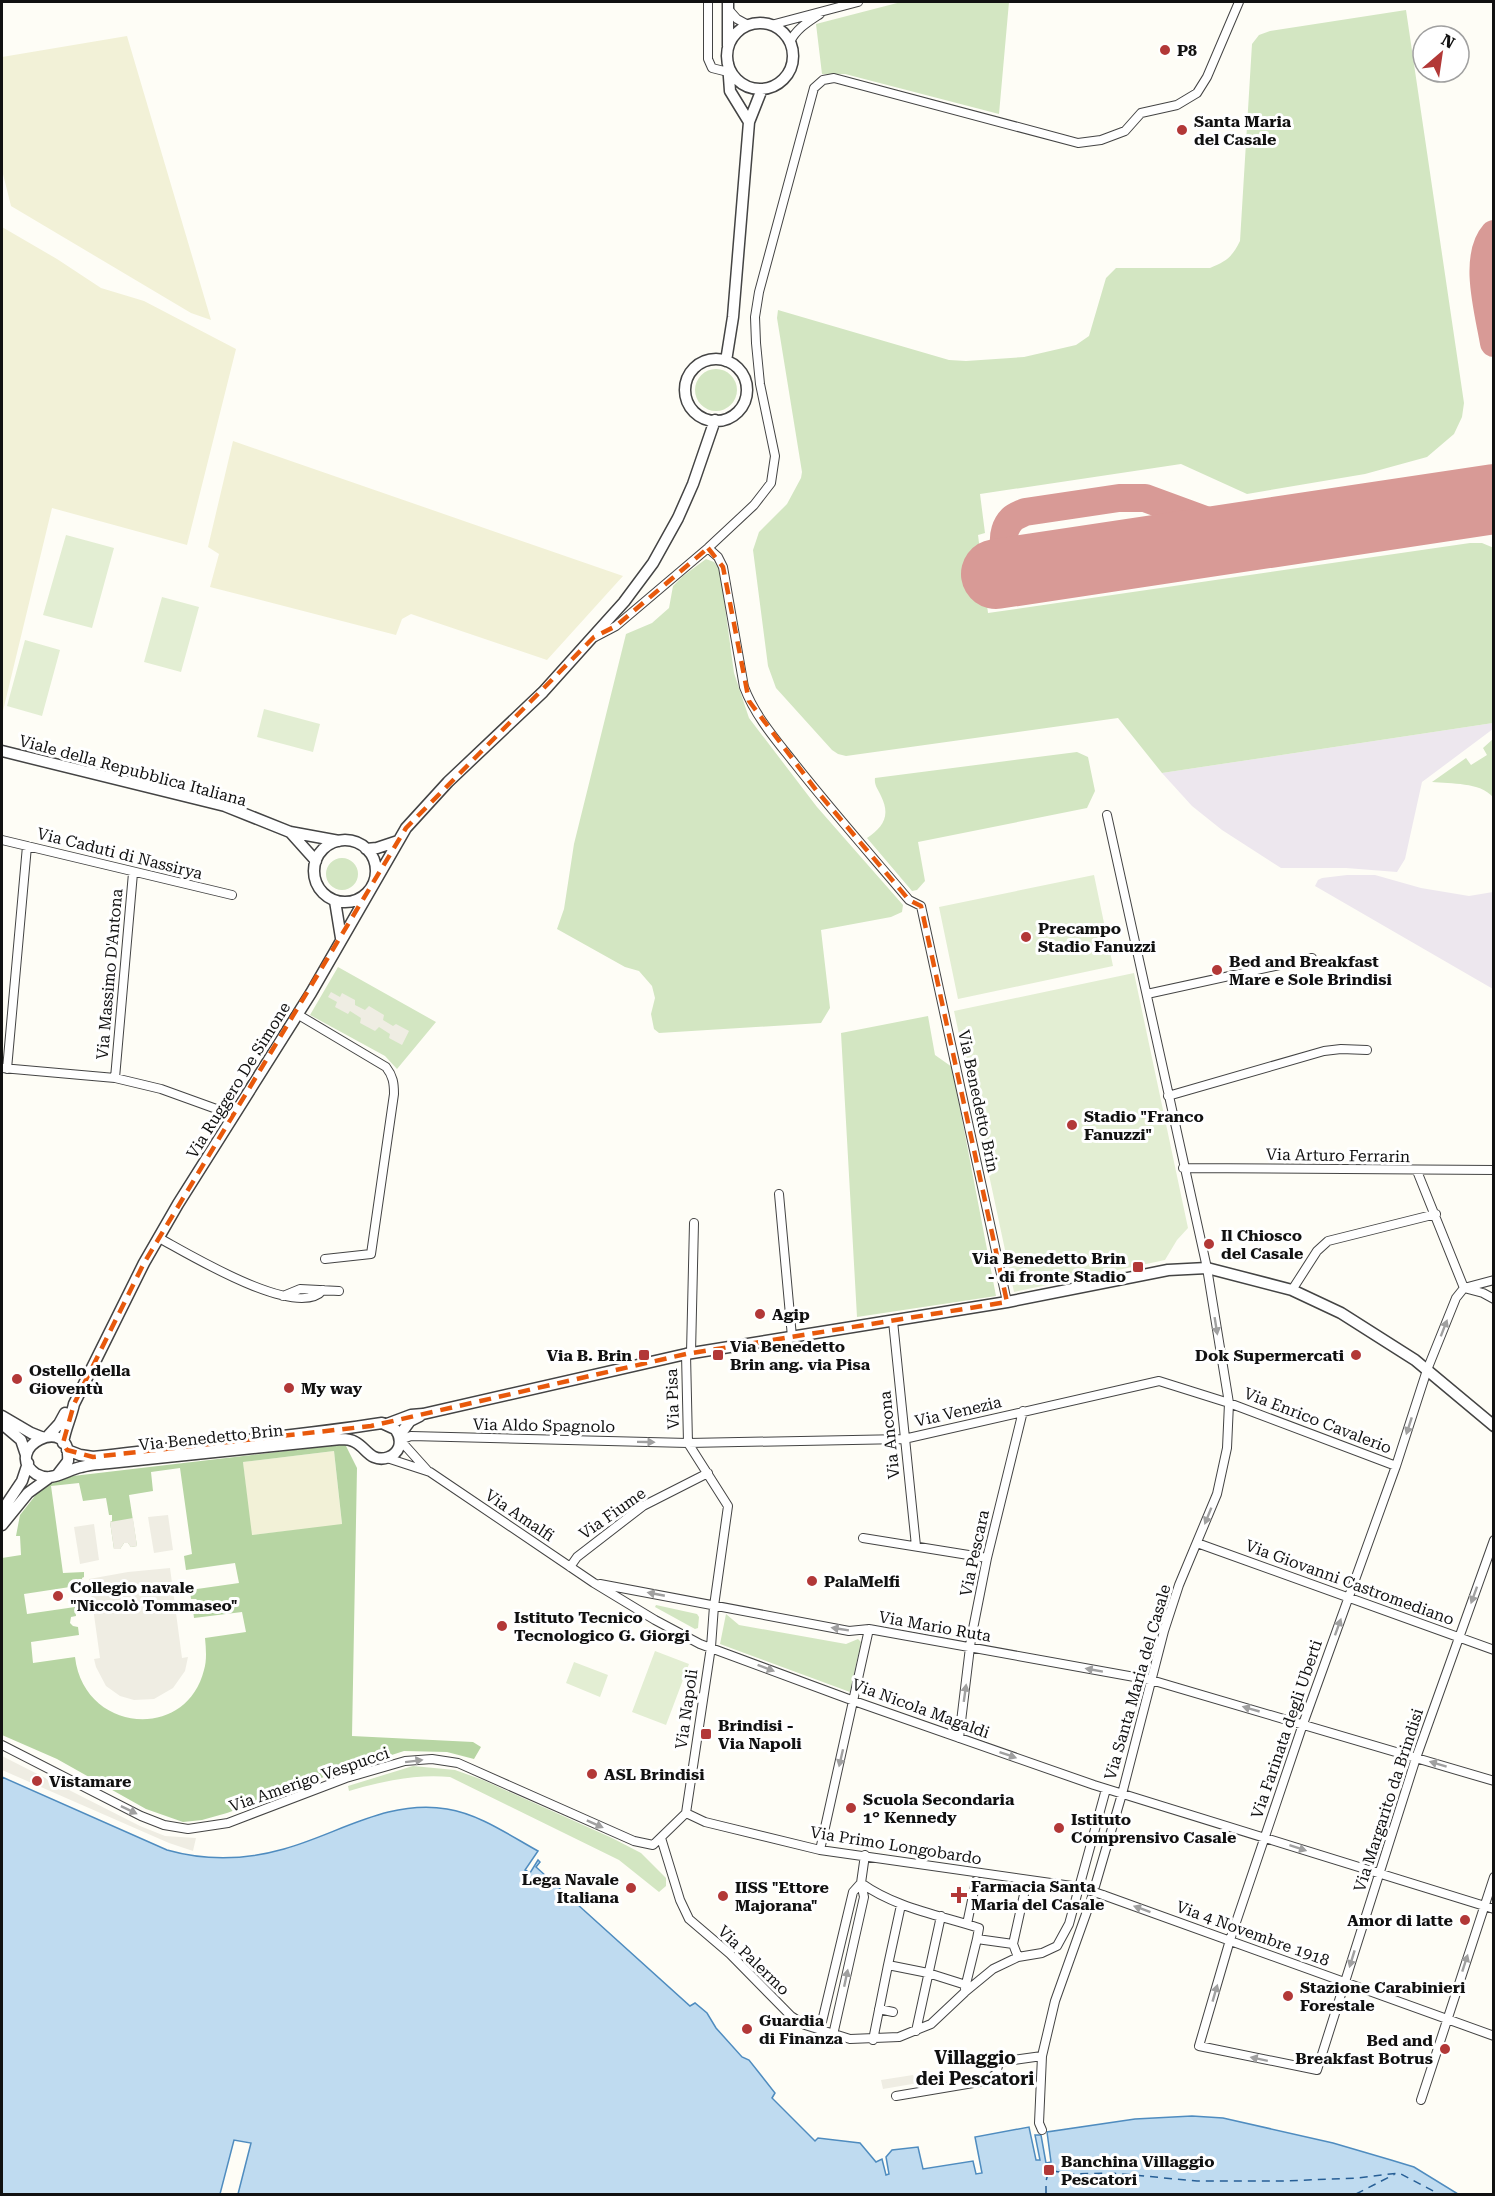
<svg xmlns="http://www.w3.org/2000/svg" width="1495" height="2196" font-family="'Roboto Serif',serif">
  <rect width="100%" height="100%" fill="#fefdf6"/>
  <!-- industrial -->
  <path fill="#ede7ee" d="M1493,723V729L1422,782L1405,859L1397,872L1346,868H1281L1222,830L1192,806L1162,773Z
    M1347,875H1375L1421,888L1469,896L1493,892V989L1315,886L1318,880L1322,878Z"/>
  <!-- farmland -->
  <path fill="#f2f1d7" d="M127,36L211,320L191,313L11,206L2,170V57Z
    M2,227L57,259L101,288L144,301L236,349L187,545L52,508L2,715Z
    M233,441L623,576L547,660L411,614L402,619L396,635L210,587L219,554L208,547Z
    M334,1451L342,1525L251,1535L243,1462Z"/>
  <!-- green -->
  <path fill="#d3e6c2" d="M901,2H1009L999,114L845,74H822L816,24Z
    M1406,10L1464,403L1462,417L1454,434L1427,457L1365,474L1247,494L1181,464L980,494L985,533L978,535L988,613L1470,543H1482L1494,548L1493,723L1162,773L1118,718L846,756L838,754L832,750L776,688L768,666L753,550L759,532L787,504L801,478L802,472L777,318L778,310L949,360L966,361L1024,357L1076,345L1089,336L1106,278L1116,268H1210C1227,261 1232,257 1240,241L1252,44L1259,35L1270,31Z
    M695 390a21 21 0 1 1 42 0a21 21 0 1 1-42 0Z
    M706,559L714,562L720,570L734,673L749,718L817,807L903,905L902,912L891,917L821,930L830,1008L821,1023L659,1033L654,1029L651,1014L655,998L652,986L639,971L625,967L557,929L564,909L574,844L626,634L652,623L669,608L673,586L683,576Z
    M1493,739V797C1480,782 1451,784 1432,782L1466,758L1471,765L1487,755L1483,748Z
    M1077,752L1088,757L1095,791L1087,808L918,842L925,881L917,890L912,891L867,838C883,827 891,816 881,796C878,789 874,785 875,778Z
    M326 874a16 16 0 1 1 32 0a16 16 0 1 1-32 0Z
    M338,967L436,1022L397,1069L385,1056L310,1015Z
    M928,1016L935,1055L952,1067L996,1296L857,1317L841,1033Z
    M656,1605L697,1614L699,1617L698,1628L695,1629L655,1607Z
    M726,1614L739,1625L846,1644L858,1639L861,1642L850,1692L720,1644Z
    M413,1766L455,1770L483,1780L612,1838L641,1853L666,1878V1886L659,1892L619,1860L450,1777C415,1774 383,1781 349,1791L348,1786Z"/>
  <!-- forest -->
  <path fill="#b7d5a3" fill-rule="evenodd" d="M345,1444L357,1468L352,1736L473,1742L481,1747L474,1759L447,1752L404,1751L324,1777L227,1813L202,1820L183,1822L146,1809L57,1759L2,1735V1558L21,1555L20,1536H16L20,1515L42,1487L73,1476ZM334,1451L342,1524L252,1535L243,1462ZM180,1468L192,1554L184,1556L186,1570L235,1563L239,1583L190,1590L191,1599H196L200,1603L199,1608L193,1610L194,1618L242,1612L246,1632L205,1638C206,1649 207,1660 204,1670C186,1742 84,1733 75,1657L33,1663L31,1642L79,1635L78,1627L73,1626L70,1623L71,1617L76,1616L75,1607L27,1614L24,1594L83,1585L82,1578L84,1577V1572L63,1573L51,1486L79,1483L83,1501L106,1498L109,1515H112V1521L110,1522L114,1549H120L124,1543H128L131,1547L137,1546L129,1495L153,1491L151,1472Z"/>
  <!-- pitch -->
  <path fill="#e3eed3" d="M66,535L114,548L92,628L43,615Z
    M162,597L199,607L181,672L144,662Z
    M25,640L60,650L42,716L7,706Z
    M264,709L320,724L313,752L257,737Z
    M1094,875L1113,966L958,999L939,907Z
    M1134,973L1188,1228L1177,1240L1165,1260L1014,1292L954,1011Z
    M655,1651L689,1664L666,1725L632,1712Z
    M574,1662L608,1675L600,1697L566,1683Z"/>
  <!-- plaza -->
  <path fill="#efede3" d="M331,992L340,997L342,993L355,1000V1005L365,1010L369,1006L384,1015L383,1020L393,1026L396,1024L409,1031L402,1045L389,1038L390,1034L379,1027L375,1031L360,1023L361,1018L350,1011L348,1014L335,1007L337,1002L328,997Z
    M168,1515L173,1550L154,1553L148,1517Z
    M133,1518L137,1546L131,1547L128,1543H124L120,1549H114L110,1522Z
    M94,1524L99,1560L80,1564L74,1527Z
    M170,1568L182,1658L188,1657L185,1671L173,1688L154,1699L134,1700L120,1696L106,1686L96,1667L94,1659L100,1658L89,1579L128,1572Z
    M2,1756L140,1826L165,1836L196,1838L193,1851L169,1843L2,1770Z
    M913,2075L914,2078L929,2076L930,2081L883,2089L881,2080Z"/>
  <!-- water -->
  <path fill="#bfdbf0" stroke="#4f8cbf" stroke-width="1.5" d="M2,1777L167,1850C206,1861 245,1860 284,1849C338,1834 388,1799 447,1809C479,1814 509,1835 538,1851L525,1870L530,1873L538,1860L540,1862L536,1867L690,2006L695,2003L707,2013L716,2028L742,2057L749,2060L775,2093L772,2098L815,2141L818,2138L860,2143L876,2162L882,2159L886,2175L889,2174L886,2157L892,2150L918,2147L923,2169L973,2161L976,2174L982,2173L975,2137L1029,2127L1036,2160H1040L1035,2135H1041L1046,2163L1051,2162L1047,2132L1135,2119L1192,2116L1223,2118L1333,2143L1391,2160L1414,2167L1458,2194H238L251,2143L234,2140L220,2194H2Z"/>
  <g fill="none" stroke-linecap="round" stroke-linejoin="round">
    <!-- ferry -->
    <path stroke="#275f96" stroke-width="1.5" stroke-dasharray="8 6" stroke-linecap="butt" d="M1046,2194V2181L1049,2170L1070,2174L1112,2173L1197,2181H1283L1357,2178L1399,2173L1439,2194
      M1356,2194L1395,2174"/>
    <!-- taxiway -->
    <path stroke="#d89a96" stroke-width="28" d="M1494,234C1473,258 1489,313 1494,343
      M1453,504L1474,497L1494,479
      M1033,568C1028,567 1022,567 1018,565C1002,557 999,532 1012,519C1015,516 1021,514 1025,512L1119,498H1145L1238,532L1256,535"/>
    <!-- runway -->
    <path stroke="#d89a96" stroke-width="70" d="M996,574L1494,499"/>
    <!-- minor casing -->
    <g stroke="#444" stroke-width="10">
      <path id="minor" d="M708,2V59L712,68L728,72
        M729,10L737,19L748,25
        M771,25L858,2
        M790,42C796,29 808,22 820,14
        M708,548L718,557L723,567L744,687C755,716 776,740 795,764C832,811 871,855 909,900L921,906L1007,1302
        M595,637L616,626L708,548L754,505L771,483L775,456L760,384L756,343L755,317L759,292L814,88L823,80L834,78L1078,143L1101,140L1125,131L1141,113L1177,105L1197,93L1207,77L1239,2
        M2,840L232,895
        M1147,994L1312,958
        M297,1014L386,1067C393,1076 394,1083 394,1094L371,1254L325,1259
        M2,1068L115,1078L161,1089L233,1115
        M7,1069L27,846
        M115,1078L133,873
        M1168,1096L1324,1051L1341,1049L1367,1050
        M1183,1168L1494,1170
        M1417,1171L1464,1288
        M779,1194L792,1337
        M159,1238C187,1253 298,1321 323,1290
        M1464,1288L1456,1298L1427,1370L1396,1466L1303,1724L1230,1940L1199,2046L1317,2070L1416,1758L1494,1540
        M1464,1288L1483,1293L1494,1299
        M1464,1288L1494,1280
        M1292,1290L1317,1251L1328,1241L1436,1214
        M283,1296L300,1289L339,1291
        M893,1321L916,1546
        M691,1353L694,1223
        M686,1354L688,1443
        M387,1458L430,1472L594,1583L655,1620L700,1644L854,1701L1094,1785L1494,1909
        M427,1470L400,1440L411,1436L688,1443L904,1439L1159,1381L1229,1403L1396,1466
        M863,1538L987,1558
        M1197,1543L1494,1650
        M570,1567L577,1557L643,1506L708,1473
        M600,1584L849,1631L869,1629L1151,1680L1494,1781
        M959,1738L971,1639L987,1558L1023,1411
        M2,1745L141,1816L164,1825L188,1829L228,1823L346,1778L405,1761L432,1759L458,1763L634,1841L653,1845L686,1813L711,1647L714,1606L728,1506L688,1443
        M686,1813L705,1822L820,1850L1079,1887
        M661,1838L680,1900L689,1919L730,1954L791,2016L805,2025L850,2039L899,2037L931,2024L965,1992L993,1969L1018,1957L1042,1953L1057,1946L1069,1924L1106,1789
        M820,1850L869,1629
        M861,1883C896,1908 939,1915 979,1928L977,1939
        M1103,1895L1494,2036
        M967,1924L976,1881
        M1013,1944L1025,1890
        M888,1965L901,1905
        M965,1988L977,1939L1013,1944L1018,1957
        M879,2009L893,2012
        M820,2030L853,1892L861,1883
        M916,2031L941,1916
        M833,2035L864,1897L861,1883L865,1855
        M873,2040L888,1965L928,1973L966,1985
        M896,2096L985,2081L996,2074L999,2062L1042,2056
        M1421,2100L1494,1877
        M1042,2130L1039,2123L1042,2056L1055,2001L1091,1900L1122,1794L1164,1631L1179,1585L1217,1494L1227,1448L1229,1403L1207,1268L1107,815"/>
    </g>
    <!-- tertiary casing -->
    <g stroke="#444" stroke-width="13">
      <path id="tertiary" d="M727 56a33 33 0 1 1 66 0a33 33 0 1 1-66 0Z
        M728,46V2
        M749,122L762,89
        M685 390a31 31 0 1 1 62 0a31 31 0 1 1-62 0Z
        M726,361L733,317L749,122L730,91L728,63
        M2,751L225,806L290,832L339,841
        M290,832L316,861
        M314 871a31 31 0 1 1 62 0a31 31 0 1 1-62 0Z
        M366,849L377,848L398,841
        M335,901L341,938
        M2,1416L31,1433L41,1437
        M2,1424L21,1440L26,1455
        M387,1424L411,1415L423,1414L686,1354L1007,1302L1168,1270L1207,1268L1292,1290L1341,1313L1415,1360L1494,1426
        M48,1436L59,1424L65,1413
        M399,1436L410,1421L420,1416
        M63,1443C65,1429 71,1418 74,1404L144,1263L178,1204L311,993L406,828L448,782L543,692L624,602L653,563L678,518L693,484L715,420
        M58,1474L68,1461C72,1411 0,1449 36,1474C40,1476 45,1478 50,1477C60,1476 71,1469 81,1467C90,1464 100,1464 109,1463L341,1439C346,1439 350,1439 355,1442C363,1446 367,1454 374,1457C383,1461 395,1457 399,1447C401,1440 399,1434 395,1429L382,1423C287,1438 189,1445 93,1457L80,1455L67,1450
        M2,1511L22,1481L28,1463
        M2,1525L28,1493L50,1477"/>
    </g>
    <!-- minor -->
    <use href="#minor" stroke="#fff" stroke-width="8"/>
    <!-- tertiary -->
    <use href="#tertiary" stroke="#fff" stroke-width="10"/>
    <!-- minor-bridge casing -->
    <g stroke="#444" stroke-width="10" stroke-linecap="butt">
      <path id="minor-bridge" d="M1079,1887L1103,1895"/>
    </g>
    <!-- minor-bridge -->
    <use href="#minor-bridge" stroke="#fff" stroke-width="8"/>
  </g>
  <!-- one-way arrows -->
  <defs><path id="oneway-solid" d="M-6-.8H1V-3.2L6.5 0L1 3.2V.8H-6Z" transform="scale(1.5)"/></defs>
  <g fill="#a0a0a0">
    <use href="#oneway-solid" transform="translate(1216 1326) rotate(81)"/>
    <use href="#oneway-solid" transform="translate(1444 1328) rotate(-69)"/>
    <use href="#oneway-solid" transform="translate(1409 1426) rotate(108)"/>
    <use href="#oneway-solid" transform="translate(646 1442) rotate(1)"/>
    <use href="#oneway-solid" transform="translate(1208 1516) rotate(112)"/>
    <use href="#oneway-solid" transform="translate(656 1594) rotate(-169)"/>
    <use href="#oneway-solid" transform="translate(1474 1595) rotate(110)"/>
    <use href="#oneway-solid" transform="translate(1338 1627) rotate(-70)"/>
    <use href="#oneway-solid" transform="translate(840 1629) rotate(-171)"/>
    <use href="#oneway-solid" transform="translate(766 1668) rotate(21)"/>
    <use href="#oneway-solid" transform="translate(1094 1670) rotate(-170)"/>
    <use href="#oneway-solid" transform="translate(965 1693) rotate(-82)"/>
    <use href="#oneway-solid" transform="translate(1251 1709) rotate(-164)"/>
    <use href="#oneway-solid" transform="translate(1008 1755) rotate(19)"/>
    <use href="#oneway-solid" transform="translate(841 1758) rotate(103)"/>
    <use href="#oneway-solid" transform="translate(414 1761) rotate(-7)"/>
    <use href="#oneway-solid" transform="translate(1438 1764) rotate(-163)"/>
    <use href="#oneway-solid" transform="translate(129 1810) rotate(26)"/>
    <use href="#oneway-solid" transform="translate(595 1824) rotate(24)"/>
    <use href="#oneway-solid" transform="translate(1298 1848) rotate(18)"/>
    <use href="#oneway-solid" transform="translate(1142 1909) rotate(-160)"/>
    <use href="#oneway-solid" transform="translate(1352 1959) rotate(107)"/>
    <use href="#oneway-solid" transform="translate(1465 1963) rotate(-72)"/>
    <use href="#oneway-solid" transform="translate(846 1978) rotate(-78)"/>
    <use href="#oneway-solid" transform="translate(1215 1993) rotate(-74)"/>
    <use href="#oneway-solid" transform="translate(1259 2059) rotate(-168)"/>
  </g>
  <!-- marked area -->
  <path fill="none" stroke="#e8590c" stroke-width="4.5" stroke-dasharray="12 8" stroke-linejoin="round" d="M708,548L723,567L749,701L816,790L909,900L921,906L1007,1302L686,1354L371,1426L93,1457L67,1450L63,1443L74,1404L144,1263L406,828L594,637L616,626Z"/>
  <!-- markers -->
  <g fill="#b23837" stroke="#fff" stroke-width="2">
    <circle cx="1165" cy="50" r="6"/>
    <circle cx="1182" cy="130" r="6"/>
    <circle cx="1026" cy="937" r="6"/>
    <circle cx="1217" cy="970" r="6"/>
    <circle cx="1072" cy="1125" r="6"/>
    <circle cx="1209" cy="1244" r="6"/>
    <rect x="1132" y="1261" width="12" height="12" rx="3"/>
    <circle cx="760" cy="1314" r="6"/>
    <rect x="638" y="1349" width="12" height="12" rx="3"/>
    <rect x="712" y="1349" width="12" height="12" rx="3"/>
    <circle cx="1356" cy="1355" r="6"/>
    <circle cx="17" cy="1379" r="6"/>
    <circle cx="289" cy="1388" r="6"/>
    <circle cx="812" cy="1581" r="6"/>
    <circle cx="58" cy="1596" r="6"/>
    <circle cx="502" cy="1626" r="6"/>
    <rect x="700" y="1728" width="12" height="12" rx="3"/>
    <circle cx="592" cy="1774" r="6"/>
    <circle cx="37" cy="1781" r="6"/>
    <circle cx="851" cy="1808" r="6"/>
    <circle cx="1059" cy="1828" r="6"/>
    <circle cx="631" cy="1888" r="6"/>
    <path d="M956 1886h6v6h6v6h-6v6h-6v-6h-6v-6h6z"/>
    <circle cx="723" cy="1896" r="6"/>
    <circle cx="1465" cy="1920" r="6"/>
    <circle cx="1288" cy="1996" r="6"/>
    <circle cx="747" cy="2029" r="6"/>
    <circle cx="1445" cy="2049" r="6"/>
    <rect x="1043" y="2164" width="12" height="12" rx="3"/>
  </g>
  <g text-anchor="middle" stroke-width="6" stroke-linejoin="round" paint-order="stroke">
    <!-- poi labels -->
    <g font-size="16" font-weight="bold" fill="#111" stroke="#fff" text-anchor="start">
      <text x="1177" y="56">P8</text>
      <text x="1194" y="127">Santa Maria<tspan x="1194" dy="18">del Casale</tspan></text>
      <text x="1038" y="934">Precampo<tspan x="1038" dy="18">Stadio Fanuzzi</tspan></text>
      <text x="1229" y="967">Bed and Breakfast<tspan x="1229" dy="18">Mare e Sole Brindisi</tspan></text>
      <text x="1084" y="1122">Stadio "Franco<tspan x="1084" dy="18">Fanuzzi"</tspan></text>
      <text x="1221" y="1241">Il Chiosco<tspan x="1221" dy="18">del Casale</tspan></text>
      <text x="1126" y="1264" text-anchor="end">Via Benedetto Brin<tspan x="1126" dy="18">- di fronte Stadio</tspan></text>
      <text x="772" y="1320">Agip</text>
      <text x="730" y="1352">Via Benedetto<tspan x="730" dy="18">Brin ang. via Pisa</tspan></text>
      <text x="632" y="1361" text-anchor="end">Via B. Brin</text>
      <text x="1344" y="1361" text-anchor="end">Dok Supermercati</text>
      <text x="29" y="1376">Ostello della<tspan x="29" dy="18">Gioventù</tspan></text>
      <text x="301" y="1394">My way</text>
      <text x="824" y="1587">PalaMelfi</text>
      <text x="70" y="1593">Collegio navale<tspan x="70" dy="18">"Niccolò Tommaseo"</tspan></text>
      <text x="514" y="1623">Istituto Tecnico<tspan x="514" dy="18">Tecnologico G. Giorgi</tspan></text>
      <text x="718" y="1731">Brindisi -<tspan x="718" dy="18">Via Napoli</tspan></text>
      <text x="604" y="1780">ASL Brindisi</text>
      <text x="49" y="1787">Vistamare</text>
      <text x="863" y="1805">Scuola Secondaria<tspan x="863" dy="18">1° Kennedy</tspan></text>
      <text x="1071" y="1825">Istituto<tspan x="1071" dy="18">Comprensivo Casale</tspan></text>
      <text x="619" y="1885" text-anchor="end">Lega Navale<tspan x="619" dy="18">Italiana</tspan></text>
      <text x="971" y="1892">Farmacia Santa<tspan x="971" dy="18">Maria del Casale</tspan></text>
      <text x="735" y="1893">IISS "Ettore<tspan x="735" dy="18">Majorana"</tspan></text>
      <text x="1453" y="1926" text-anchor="end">Amor di latte</text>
      <text x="1300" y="1993">Stazione Carabinieri<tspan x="1300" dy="18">Forestale</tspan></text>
      <text x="759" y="2026">Guardia<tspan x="759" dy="18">di Finanza</tspan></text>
      <text x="1433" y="2046" text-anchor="end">Bed and<tspan x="1433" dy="18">Breakfast Botrus</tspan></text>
      <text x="1061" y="2167">Banchina Villaggio<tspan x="1061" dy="18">Pescatori</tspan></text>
    </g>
    <!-- street labels -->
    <g font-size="16" fill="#111" stroke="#fff">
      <text transform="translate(133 770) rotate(15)" y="6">Viale della Repubblica Italiana</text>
      <text transform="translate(120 853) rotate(14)" y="6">Via Caduti di Nassirya</text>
      <text transform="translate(109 974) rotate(-85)" y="6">Via Massimo D'Antona</text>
      <text transform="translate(238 1080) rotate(-58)" y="6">Via Ruggero De Simone</text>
      <text transform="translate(979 1101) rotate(78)" y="6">Via Benedetto Brin</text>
      <text transform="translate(1338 1155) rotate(1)" y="6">Via Arturo Ferrarin</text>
      <text transform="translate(672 1399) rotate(-92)" y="6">Via Pisa</text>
      <text transform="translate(958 1411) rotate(-13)" y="6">Via Venezia</text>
      <text transform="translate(1318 1420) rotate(21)" y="6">Via Enrico Cavalerio</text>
      <text transform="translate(544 1425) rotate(1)" y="6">Via Aldo Spagnolo</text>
      <text transform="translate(889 1435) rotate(-96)" y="6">Via Ancona</text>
      <text transform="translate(211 1437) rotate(-6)" y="6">Via Benedetto Brin</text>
      <text transform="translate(612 1513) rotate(-35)" y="6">Via Fiume</text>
      <text transform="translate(520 1515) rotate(34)" y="6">Via Amalfi</text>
      <text transform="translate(974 1553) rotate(-78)" y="6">Via Pescara</text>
      <text transform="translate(1350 1582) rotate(20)" y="6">Via Giovanni Castromediano</text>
      <text transform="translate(935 1626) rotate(10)" y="6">Via Mario Ruta</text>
      <text transform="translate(1137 1682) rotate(-74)" y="6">Via Santa Maria del Casale</text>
      <text transform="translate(921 1708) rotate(20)" y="6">Via Nicola Magaldi</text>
      <text transform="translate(686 1709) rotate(-82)" y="6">Via Napoli</text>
      <text transform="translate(1286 1729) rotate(-71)" y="6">Via Farinata degli Uberti</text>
      <text transform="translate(309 1779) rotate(-19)" y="6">Via Amerigo Vespucci</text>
      <text transform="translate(1388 1800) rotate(-72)" y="6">Via Margarito da Brindisi</text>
      <text transform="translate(896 1845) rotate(9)" y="6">Via Primo Longobardo</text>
      <text transform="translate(1253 1933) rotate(20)" y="6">Via 4 Novembre 1918</text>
      <text transform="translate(754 1960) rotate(44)" y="6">Via Palermo</text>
    </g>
    <!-- neighbourhood labels -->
    <g font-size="18" font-weight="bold" fill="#111" stroke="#fff">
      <text x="975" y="2064">Villaggio<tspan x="975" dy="21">dei Pescatori</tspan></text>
    </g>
  </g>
  <!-- border -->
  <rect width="1495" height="2196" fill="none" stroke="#111111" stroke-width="6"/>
  <!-- north arrow -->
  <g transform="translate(1441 54) rotate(29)"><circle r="28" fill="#ffffff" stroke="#a0a0a0" stroke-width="1.5"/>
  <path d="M0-4.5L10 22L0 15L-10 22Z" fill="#b23837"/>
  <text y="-9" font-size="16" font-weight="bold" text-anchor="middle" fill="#111111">N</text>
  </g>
</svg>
